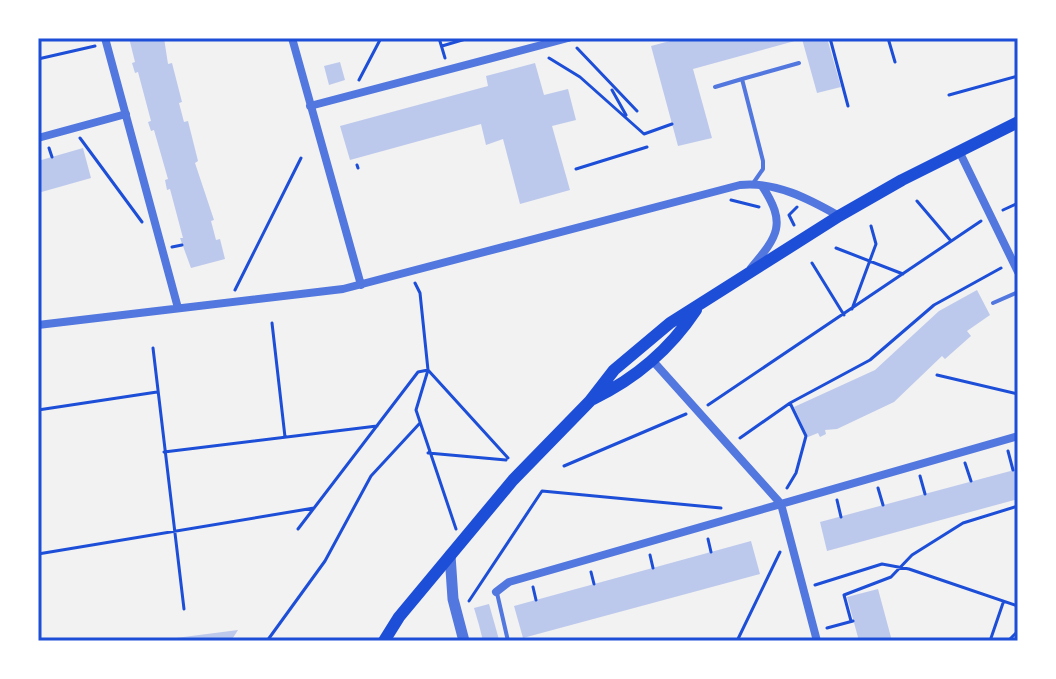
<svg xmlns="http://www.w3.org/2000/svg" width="1056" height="679" font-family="'Roboto Serif',serif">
  <rect width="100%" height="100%" fill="#f2f2f2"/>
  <!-- building -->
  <path fill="#bdc9ec" d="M129,38H164L168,64L172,63L182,102L179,103L184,122L188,121L198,161L195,163L214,220L211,221L216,240L220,239L225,259L191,268L180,238H183L170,189L167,190L165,180L168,179L154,130L151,131L148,122L151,121L138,72L135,73L132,63L135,62Z
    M669,38H827L841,87L817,93L802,39L693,69L712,138L678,146L651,46L670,41Z
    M340,62L345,80L329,85L324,66Z
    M535,63L544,95L568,89L576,120L552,126L570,190L520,204L503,139L486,145L481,124L350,160L340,126L488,86L486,76Z
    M83,148L91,178L38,193V161Z
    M977,290L990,315L967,331L971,336L945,359L942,356L894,402L837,429L825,430L826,434L820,437L818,433L808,437L794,407L875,370L939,311Z
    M1018,469V499L827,551L820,522Z
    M751,541L760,574L523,638L514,606Z
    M878,589L892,641H859L847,597Z
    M489,604L498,636L499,641H483L479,625L474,608Z
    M238,630L231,641H168V639Z"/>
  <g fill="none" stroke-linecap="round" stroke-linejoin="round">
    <!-- path -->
    <path stroke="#1d4ed8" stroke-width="3" d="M439,38L445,58
      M830,38L848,106
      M888,38L895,62
      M442,46L469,38
      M577,48L637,111
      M549,58L580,77L644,134L672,124
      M38,59L95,46
      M359,80L381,38
      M612,90L626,115
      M949,95L1018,76
      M80,138L142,222
      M49,148L52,157
      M357,165L358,168
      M576,169L647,147
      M731,200L759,207
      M917,201L951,241
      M1003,210L1018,203
      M794,225L789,215L797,207
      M172,247L182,245
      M836,248L903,274
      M812,263L844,315
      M415,283L420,293L428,370L416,410L456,529
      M235,290L301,158
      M852,309L876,244L871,226
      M272,323L285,437
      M153,348L184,609
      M937,375L1018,394
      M708,405L981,221
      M38,410L157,392
      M740,438L790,403L870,360L934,305L1001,268
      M1008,451L1013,470
      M164,452L377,426
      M428,453L506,460
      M965,463L971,481
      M564,466L686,414
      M920,476L925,494
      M787,488L796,473L806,436L790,403
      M878,488L883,505
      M837,500L841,517
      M298,529L418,372L428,370L508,458
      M708,539L711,552
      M38,554L314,508
      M650,555L653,568
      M591,572L594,584
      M815,585L882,564L909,569L1018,606
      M533,587L536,600
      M469,601L542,491L721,508
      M851,621L844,595L891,577L912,555L963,523L1018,506
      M827,628L853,621
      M267,641L325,561L371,476L420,423
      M737,641L780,552
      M990,641L1003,603
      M1008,641L1018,631"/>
    <!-- service -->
    <path stroke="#5277de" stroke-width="4" d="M742,79L799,63
      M715,87L742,79L763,161V169L754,182
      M993,303L1018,292
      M497,593L508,641"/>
    <!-- minor -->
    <path stroke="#5277de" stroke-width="8" d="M105,38L178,308
      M292,38L361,285
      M310,106L568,38
      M38,138L126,114
      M959,151L1018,272
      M751,268C778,236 787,224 762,186
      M38,325L343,289L740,185C775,181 809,199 839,216
      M652,360L781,504L817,641
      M496,592L509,582L1018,436"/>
    <!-- tertiary -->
    <path stroke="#5277de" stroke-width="11" d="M450,555L453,599L464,641"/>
    <!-- secondary -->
    <path stroke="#1d4ed8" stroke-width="12" d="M593,399C635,379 670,349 696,310
      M384,641L399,617L513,480L590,401L614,370L670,323L839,216L902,180L1018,122"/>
  </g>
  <!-- border -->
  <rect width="1056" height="679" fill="none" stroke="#ffffff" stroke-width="80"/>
  <rect x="40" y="40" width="976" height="599" fill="none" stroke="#1d4ed8" stroke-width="3"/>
</svg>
